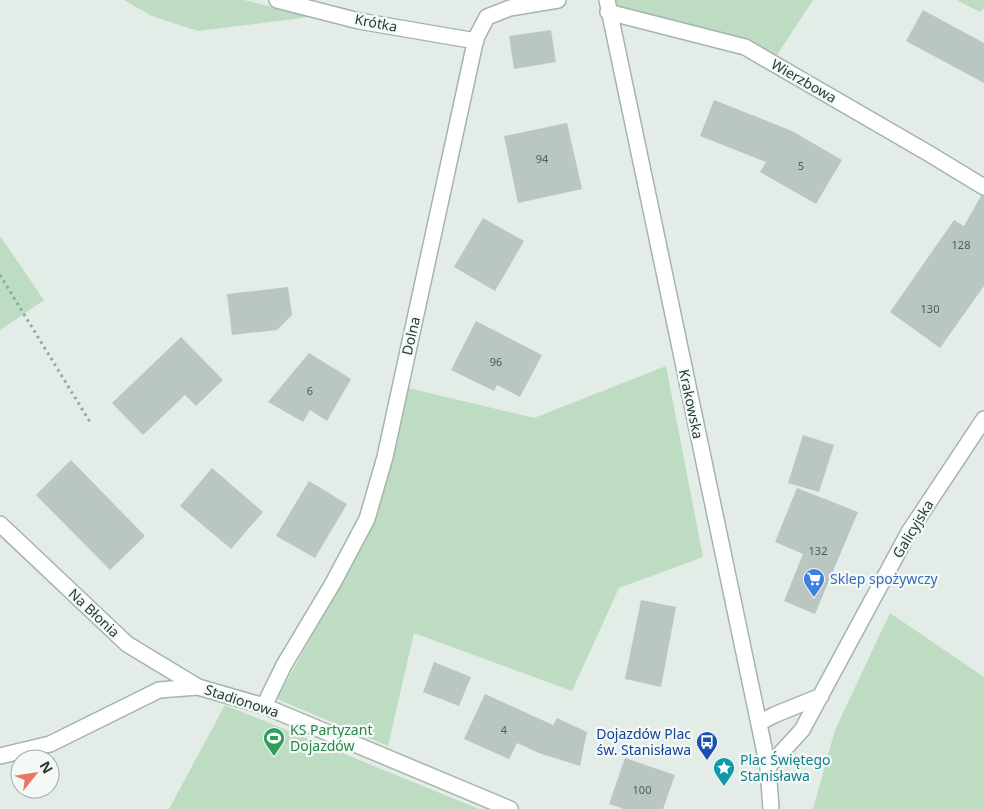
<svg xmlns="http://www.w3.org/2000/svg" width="984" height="809" font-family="'Noto Sans',sans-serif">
  <rect width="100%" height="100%" fill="#e3ece7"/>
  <!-- green -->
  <path fill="#bddcc2" d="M124,0H244L310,17L198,31L152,16Z
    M614,0H813L777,55L615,5Z
    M957,0H984V8L980,12Z
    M0,236L44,300L0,330Z
    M666,366L703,557L619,588L572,691L414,633L388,746L277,699L373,524L408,388L534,418Z
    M890,613L984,677V809H813L835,730Z
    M225,705L479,809H169Z"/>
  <!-- building -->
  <path fill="#b9c7c0" d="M923,10L984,43V83L906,41Z
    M551,30L556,62L514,69L509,36Z
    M714,100L792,131L842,160L816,204L760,172L766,162L700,136Z
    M567,123L582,189L518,203L504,136Z
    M981,196H984V286L940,348L890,312L954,220L964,226Z
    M483,218L524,241L495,291L454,267Z
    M288,287L292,315L277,330L232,335L227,294Z
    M476,321L542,355L520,397L497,385L494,391L451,370Z
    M181,337L223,380L196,406L185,395L143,435L112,403Z
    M309,353L351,379L327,421L310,410L303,422L268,402Z
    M803,435L834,445L819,492L788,483Z
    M71,460L145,536L110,570L36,495Z
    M212,468L263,512L231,549L180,506Z
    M309,481L347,504L315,558L276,536Z
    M797,488L858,512L815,614L784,601L803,554L775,542Z
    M641,600L676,607L661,687L625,679Z
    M434,662L471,677L459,706L423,692Z
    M485,694L553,725L557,718L587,732L580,766L539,753L517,743L509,759L464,739Z
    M625,758L675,775L663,809H624L609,804Z"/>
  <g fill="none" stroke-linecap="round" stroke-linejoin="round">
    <!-- minor casing -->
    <g stroke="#a6b4ad" stroke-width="18">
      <path id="minor" d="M277,0L359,21L476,41
        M608,12L745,47L928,153L984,187
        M0,524L127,644L198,687
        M264,706L284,665L333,583L367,519L385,457L476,38L487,17L510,8L558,0
        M759,723L774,715L821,696
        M0,756L50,744L159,690L198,687L264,706L510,809
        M768,767L802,730L909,532L984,419"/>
    </g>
    <!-- tertiary casing -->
    <g stroke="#a6b4ad" stroke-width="18">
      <path id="tertiary" d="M607,0L768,767L771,809"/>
    </g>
    <!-- path -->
    <path stroke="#85ae9c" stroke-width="3" stroke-dasharray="2.5 4" stroke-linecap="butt" d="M0,275L90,422"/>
    <!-- minor -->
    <use href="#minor" stroke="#fff" stroke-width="15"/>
    <!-- tertiary -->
    <use href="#tertiary" stroke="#fff" stroke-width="15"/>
  </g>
  <!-- icons -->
  <defs>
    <g id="supermarket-pin" transform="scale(1.125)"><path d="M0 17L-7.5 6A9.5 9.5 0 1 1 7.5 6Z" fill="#3f7fe0" stroke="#f4f9f6"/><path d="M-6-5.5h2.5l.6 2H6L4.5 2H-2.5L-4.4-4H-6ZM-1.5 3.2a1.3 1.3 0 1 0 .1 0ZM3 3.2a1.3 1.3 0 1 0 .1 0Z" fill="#fff"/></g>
    <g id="stadium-pin" transform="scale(1.125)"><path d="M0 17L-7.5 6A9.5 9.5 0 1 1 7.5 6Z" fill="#2e9e5b" stroke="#f4f9f6"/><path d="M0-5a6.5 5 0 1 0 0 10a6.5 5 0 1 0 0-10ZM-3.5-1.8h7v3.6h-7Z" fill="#fff"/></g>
    <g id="bus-pin" transform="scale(1.125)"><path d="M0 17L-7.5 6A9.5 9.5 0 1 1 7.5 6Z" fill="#1a4fb4" stroke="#f4f9f6"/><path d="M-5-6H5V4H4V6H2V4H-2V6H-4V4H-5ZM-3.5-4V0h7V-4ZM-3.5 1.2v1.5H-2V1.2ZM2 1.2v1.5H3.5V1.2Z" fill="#fff"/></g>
    <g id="sight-pin" transform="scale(1.125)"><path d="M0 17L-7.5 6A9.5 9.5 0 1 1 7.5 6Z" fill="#0f9aa8" stroke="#f4f9f6"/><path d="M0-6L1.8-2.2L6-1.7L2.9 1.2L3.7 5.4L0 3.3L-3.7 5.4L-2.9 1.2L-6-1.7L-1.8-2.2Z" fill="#fff"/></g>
  </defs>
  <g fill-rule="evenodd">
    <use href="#supermarket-pin" x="814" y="579"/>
    <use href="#stadium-pin" x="274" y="738"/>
    <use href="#bus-pin" x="707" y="742"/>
    <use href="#sight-pin" x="724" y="768"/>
  </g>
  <g text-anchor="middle" stroke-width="4.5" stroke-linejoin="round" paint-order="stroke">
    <!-- number labels -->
    <g font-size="11" fill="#496056">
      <text x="542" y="163">94</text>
      <text x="801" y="170">5</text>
      <text x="961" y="249">128</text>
      <text x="930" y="313">130</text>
      <text x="496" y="366">96</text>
      <text x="310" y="395">6</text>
      <text x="818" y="555">132</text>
      <text x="504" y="734">4</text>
      <text x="642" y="794">100</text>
    </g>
    <!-- street labels -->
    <g font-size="14" fill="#243d33" stroke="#f4f9f6">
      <text transform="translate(376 23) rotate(11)" y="5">Krótka</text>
      <text transform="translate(804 81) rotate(30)" y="5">Wierzbowa</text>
      <text transform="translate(411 336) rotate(-77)" y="5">Dolna</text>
      <text transform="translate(691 404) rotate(78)" y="5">Krakowska</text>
      <text transform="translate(913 529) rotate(-59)" y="5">Galicyjska</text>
      <text transform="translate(94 613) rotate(43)" y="5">Na Błonia</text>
      <text transform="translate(242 701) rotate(18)" y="5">Stadionowa</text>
    </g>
    <!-- shop labels -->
    <g font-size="14" fill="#366cbe" stroke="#f4f9f6" text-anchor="start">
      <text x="830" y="584">Sklep spożywczy</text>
    </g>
    <!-- leisure labels -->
    <g font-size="14" fill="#27864d" stroke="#f4f9f6" text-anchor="start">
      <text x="290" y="735">KS Partyzant<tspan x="290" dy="16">Dojazdów</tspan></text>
    </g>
    <!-- transit labels -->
    <g font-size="14" fill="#164399" stroke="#f4f9f6" text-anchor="end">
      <text x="691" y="739">Dojazdów Plac<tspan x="691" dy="16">św. Stanisława</tspan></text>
    </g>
    <!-- culture labels -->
    <g font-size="14" fill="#0d838f" stroke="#f4f9f6" text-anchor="start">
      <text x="740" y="765">Plac Świętego<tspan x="740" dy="16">Stanisława</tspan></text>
    </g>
  </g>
  <!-- north arrow -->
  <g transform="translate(35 774) rotate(60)"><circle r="24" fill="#f4f9f6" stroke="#a1aea8"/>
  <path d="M0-4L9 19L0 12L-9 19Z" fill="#eb7463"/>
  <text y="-8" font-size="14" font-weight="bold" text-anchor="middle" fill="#243d33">N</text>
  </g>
</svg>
